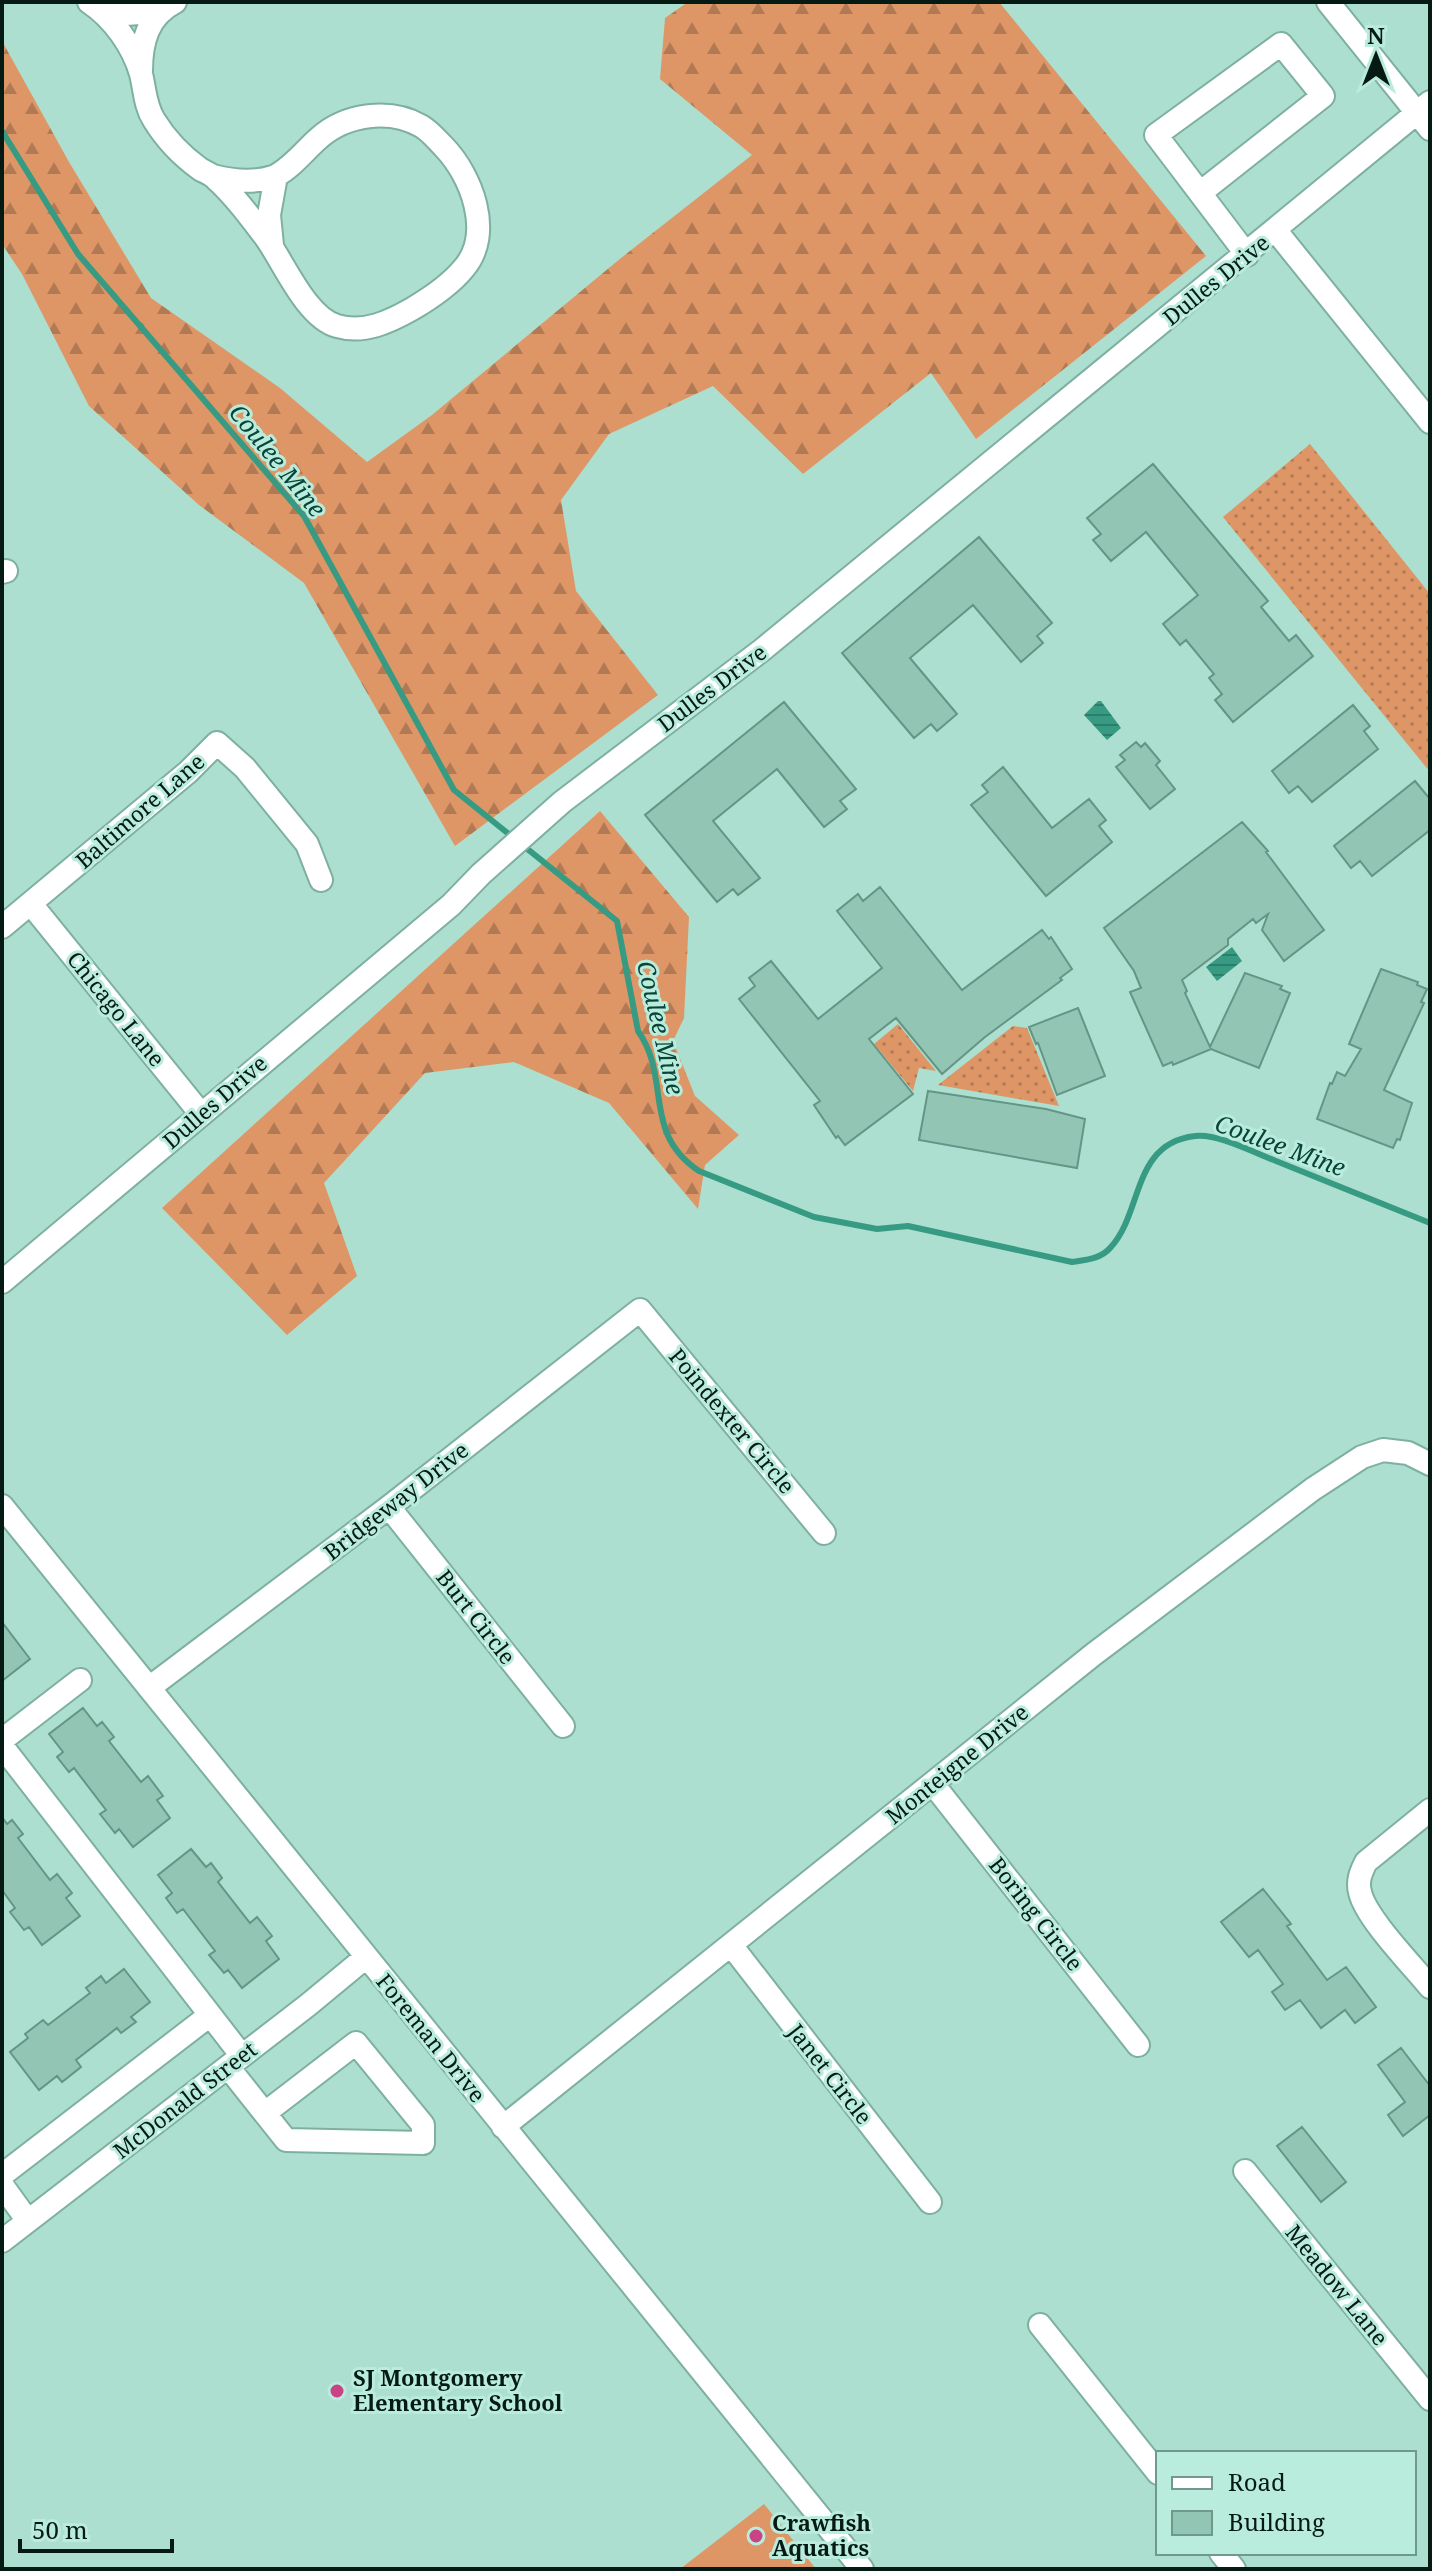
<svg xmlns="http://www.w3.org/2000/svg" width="1432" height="2571" font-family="'Noto Serif',serif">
  <defs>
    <pattern id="grass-dots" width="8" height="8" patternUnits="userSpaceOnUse" patternTransform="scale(2)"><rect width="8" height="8" fill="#de9667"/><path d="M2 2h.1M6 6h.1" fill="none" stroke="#b27a54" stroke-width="1.8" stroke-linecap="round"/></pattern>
    <pattern id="forest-firs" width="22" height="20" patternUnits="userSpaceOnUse" patternTransform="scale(2)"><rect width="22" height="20" fill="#de9667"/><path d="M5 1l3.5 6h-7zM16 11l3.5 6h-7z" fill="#b27a54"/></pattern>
    <pattern id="water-rules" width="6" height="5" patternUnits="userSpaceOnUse" patternTransform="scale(2)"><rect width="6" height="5" fill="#369b82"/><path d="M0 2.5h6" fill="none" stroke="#2c7e69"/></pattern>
  </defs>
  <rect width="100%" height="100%" fill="#acdfcf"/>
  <!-- grass -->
  <path fill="url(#grass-dots)" d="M1310,444L1430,594V772L1223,517Z
    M898,1024L936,1071L919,1068L913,1091L874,1044Z
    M1013,1026L1027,1028L1059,1106L938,1085Z"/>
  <!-- forest -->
  <path fill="url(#forest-firs)" d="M688,2H999L1206,256L976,439L931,373L803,474L713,386L609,434L561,500L576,591L658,695L455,846L304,583L199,505L89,406L22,274L2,244V41L69,162L151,298L280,388L367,462L432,415L621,258L752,155L660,79L665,18Z
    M600,811L689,917L684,1018L673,1041L695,1096L739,1135L705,1165L698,1209L609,1103L514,1062L425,1073L324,1183L357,1276L287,1335L162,1208Z"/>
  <!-- pitch -->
  <path fill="#de9667" d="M764,2504L816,2569H680Z"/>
  <!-- water -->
  <path fill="url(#water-rules)" d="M1098,701H1101L1121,728L1107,740L1084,715Z
    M1232,947L1242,961L1217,981L1206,967Z"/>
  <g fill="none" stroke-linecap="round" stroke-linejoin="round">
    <!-- stream -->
    <path stroke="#369b82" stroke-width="6" d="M2,131L78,254L304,516L454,790L617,921L638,1031C672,1079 641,1132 699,1171L814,1217L877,1229L908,1226L1072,1262C1086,1260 1101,1259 1111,1247C1143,1212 1132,1143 1195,1136C1217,1133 1255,1153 1276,1161C1327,1182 1379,1202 1430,1223"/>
  </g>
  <!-- building -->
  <path fill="#93c5b5" stroke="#649586" stroke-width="2" d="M1153,464L1268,601L1261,607L1289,641L1296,635L1313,656L1233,722L1215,700L1222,694L1209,678L1214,674L1186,640L1180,645L1163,624L1198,595L1146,532L1111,561L1093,540L1101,534L1087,518Z
    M979,537L1052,623L1037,636L1043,643L1021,662L973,605L910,658L957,714L937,731L931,724L914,738L842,653Z
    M784,702L856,789L840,801L847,809L824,827L777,769L713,821L760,878L738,895L733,889L717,902L645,815Z
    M1353,705L1370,726L1364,731L1378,749L1312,802L1298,786L1289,793L1272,771Z
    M1136,742L1141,747L1145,743L1160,761L1156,765L1175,789L1150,809L1116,767L1125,760L1120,755Z
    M1003,767L1052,828L1089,799L1106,820L1099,826L1112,842L1046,896L971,805L988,792L982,785Z
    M1415,781L1430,799V830L1372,876L1360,861L1351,868L1334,846Z
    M1242,822L1268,851L1266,852L1324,930L1284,961L1262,930L1268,914L1256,923L1253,919L1228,939V945L1182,980L1187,991L1185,993L1210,1047L1245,973L1282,986L1280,989L1290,993L1259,1068L1211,1049L1173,1065L1172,1062L1163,1066L1130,992L1141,988L1134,971L1104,928Z
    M880,887L962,990L1042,930L1049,939L1051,937L1072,969L1060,978L1062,980L985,1037L942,1074L896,1018L869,1039L913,1094L845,1145L838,1136L836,1138L814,1105L820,1101L739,999L755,986L749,978L771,961L818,1019L882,968L837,911L858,894L863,901Z
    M1381,969L1418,982L1417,985L1427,989L1421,1002L1424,1003L1384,1090L1412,1103L1400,1140L1397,1139L1393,1148L1317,1119L1330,1083L1332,1084L1337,1072L1345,1076L1361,1049L1349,1044Z
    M1078,1008L1105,1076L1057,1095L1038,1043L1036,1044L1029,1027Z
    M928,1091L1046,1109L1085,1119L1077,1168L919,1140Z
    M2,1622L30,1659L2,1681Z
    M83,1708L97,1726L102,1722L114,1737L109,1741L141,1782L148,1776L163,1796L157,1800L170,1818L133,1847L119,1829L115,1833L100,1814L106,1810L74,1768L69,1772L57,1757L63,1752L49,1734Z
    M2,1817L7,1824L12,1820L23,1834L18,1838L50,1880L57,1874L72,1893L66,1898L80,1916L42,1945L29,1927L24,1930L10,1912L15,1908L2,1890Z
    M191,1849L206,1867L211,1863L222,1878L218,1882L250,1923L257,1917L272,1936L266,1941L279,1959L242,1988L228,1970L224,1973L209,1955L215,1951L183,1909L177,1913L166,1898L172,1893L158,1875Z
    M1263,1889L1291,1924L1287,1926L1327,1980L1346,1967L1376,2007L1355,2023L1345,2010L1321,2028L1300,2000L1285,2010L1272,1992L1283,1984L1258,1950L1249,1957L1221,1922Z
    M124,1969L150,2002L131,2017L136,2022L121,2033L117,2028L76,2060L81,2067L62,2082L57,2076L39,2090L10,2052L28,2038L25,2034L43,2020L48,2025L90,1993L86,1988L101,1976L106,1983Z
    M1401,2048L1430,2086V2115L1403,2136L1388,2115L1405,2102L1378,2065Z
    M1302,2127L1346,2182L1321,2202L1277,2146Z"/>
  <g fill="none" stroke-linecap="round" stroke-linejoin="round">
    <!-- minor casing -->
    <g stroke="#7eb0a1" stroke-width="26">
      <path id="minor" d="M89,2C113,18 133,46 141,74C145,90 145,106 154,120C165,138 182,156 200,169C205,172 211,174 215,178C234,195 251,218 266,238C284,263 306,317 337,326C364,334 389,322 412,309C429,299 451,284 464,268C494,233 471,175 444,147C437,140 430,131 421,126C390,108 346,114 319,138C305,150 290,170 273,177C254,183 232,181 213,176
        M1328,2L1430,129
        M102,10C122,16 138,14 159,10
        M141,71C141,41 148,16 175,2
        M1200,193L1323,96L1281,44L1156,135L1247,255
        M1276,231L1430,422
        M272,245L269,215L276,176
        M2,572L6,571
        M31,904L201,1114
        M2,927L188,772L217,743L245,768L307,844L321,880
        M2,1282L451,905L481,874L562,802L762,650L1430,102
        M2,1506L862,2569
        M389,1507L563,1726
        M149,1688L389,1507L640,1310L824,1533
        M2,1740L80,1680
        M2,1746L242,2056
        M933,1784L1138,2045
        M1430,1810L1366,1862C1361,1872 1357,1881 1360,1892C1365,1917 1412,1965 1430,1987
        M731,1945L930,2202
        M228,2067L286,2140L423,2143V2125L356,2043L265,2113
        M503,2127L1094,1654L1313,1489L1362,1457L1383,1450L1408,1453L1430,1464
        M1245,2171L1430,2399
        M2,2175L210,2015
        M2,2185L28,2221
        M2,2241L308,2005L366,1957
        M1040,2325L1158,2473
        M1221,2553L1234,2569"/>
    </g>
    <!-- minor -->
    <use href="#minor" stroke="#fff" stroke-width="22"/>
  </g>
  <!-- markers -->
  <g fill="#c94385" stroke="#b9ecdc" stroke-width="3">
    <circle cx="337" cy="2391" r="8"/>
    <circle cx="756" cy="2536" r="8"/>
  </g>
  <g text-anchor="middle" stroke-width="6" stroke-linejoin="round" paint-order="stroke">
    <!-- street labels -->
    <g font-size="22" fill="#061a14" stroke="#b9ecdc">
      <text transform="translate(1216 280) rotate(-39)" y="8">Dulles Drive</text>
      <text transform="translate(712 688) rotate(-37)" y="8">Dulles Drive</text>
      <text transform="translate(140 811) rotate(-41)" y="8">Baltimore Lane</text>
      <text transform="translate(116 1009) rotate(51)" y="8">Chicago Lane</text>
      <text transform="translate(215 1102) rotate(-41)" y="8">Dulles Drive</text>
      <text transform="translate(732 1421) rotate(50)" y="8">Poindexter Circle</text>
      <text transform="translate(396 1501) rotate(-38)" y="8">Bridgeway Drive</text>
      <text transform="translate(476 1617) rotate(52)" y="8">Burt Circle</text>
      <text transform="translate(957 1764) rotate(-39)" y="8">Monteigne Drive</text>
      <text transform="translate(1036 1914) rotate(52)" y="8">Boring Circle</text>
      <text transform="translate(431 2038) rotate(51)" y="8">Foreman Drive</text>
      <text transform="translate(830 2074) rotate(52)" y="8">Janet Circle</text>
      <text transform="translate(185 2100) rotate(-38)" y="8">McDonald Street</text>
      <text transform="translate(1337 2285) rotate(51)" y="8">Meadow Lane</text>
    </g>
    <!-- poi labels -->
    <g font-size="22" font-weight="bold" fill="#061a14" stroke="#b9ecdc" text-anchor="start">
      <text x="353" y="2386">SJ Montgomery<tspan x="353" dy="25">Elementary School</tspan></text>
      <text x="772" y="2531">Crawfish<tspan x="772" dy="25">Aquatics</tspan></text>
    </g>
    <!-- water labels -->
    <g font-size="24" font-style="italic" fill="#084437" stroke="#b9ecdc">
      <text transform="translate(277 461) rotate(51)" y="8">Coulee Mine</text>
      <text transform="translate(660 1028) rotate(77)" y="8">Coulee Mine</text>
      <text transform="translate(1280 1146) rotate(20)" y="8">Coulee Mine</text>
    </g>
  </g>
  <!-- border -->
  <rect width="1432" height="2571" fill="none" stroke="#061a14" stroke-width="8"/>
  <!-- legend -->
  <rect x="1156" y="2451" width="260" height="104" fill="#b9ecdc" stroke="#71988c" stroke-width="2"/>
  <rect x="1172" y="2477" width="40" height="12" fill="#ffffff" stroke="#71988c" stroke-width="2"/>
  <text x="1228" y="2491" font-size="24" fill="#061a14">Road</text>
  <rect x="1172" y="2511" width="40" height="24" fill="#93c5b5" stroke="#71988c" stroke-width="2"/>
  <text x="1228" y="2531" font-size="24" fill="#061a14">Building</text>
  <!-- north arrow -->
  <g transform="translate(1376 56)" stroke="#b9ecdc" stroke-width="6" paint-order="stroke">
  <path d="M0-6L14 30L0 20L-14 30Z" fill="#061a14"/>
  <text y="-12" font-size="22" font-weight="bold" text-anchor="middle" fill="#061a14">N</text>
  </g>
  <!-- scale -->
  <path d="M20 2539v12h152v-12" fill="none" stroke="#061a14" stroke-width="4"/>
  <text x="32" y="2539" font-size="24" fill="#061a14" stroke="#b9ecdc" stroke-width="6" paint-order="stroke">50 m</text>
</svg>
